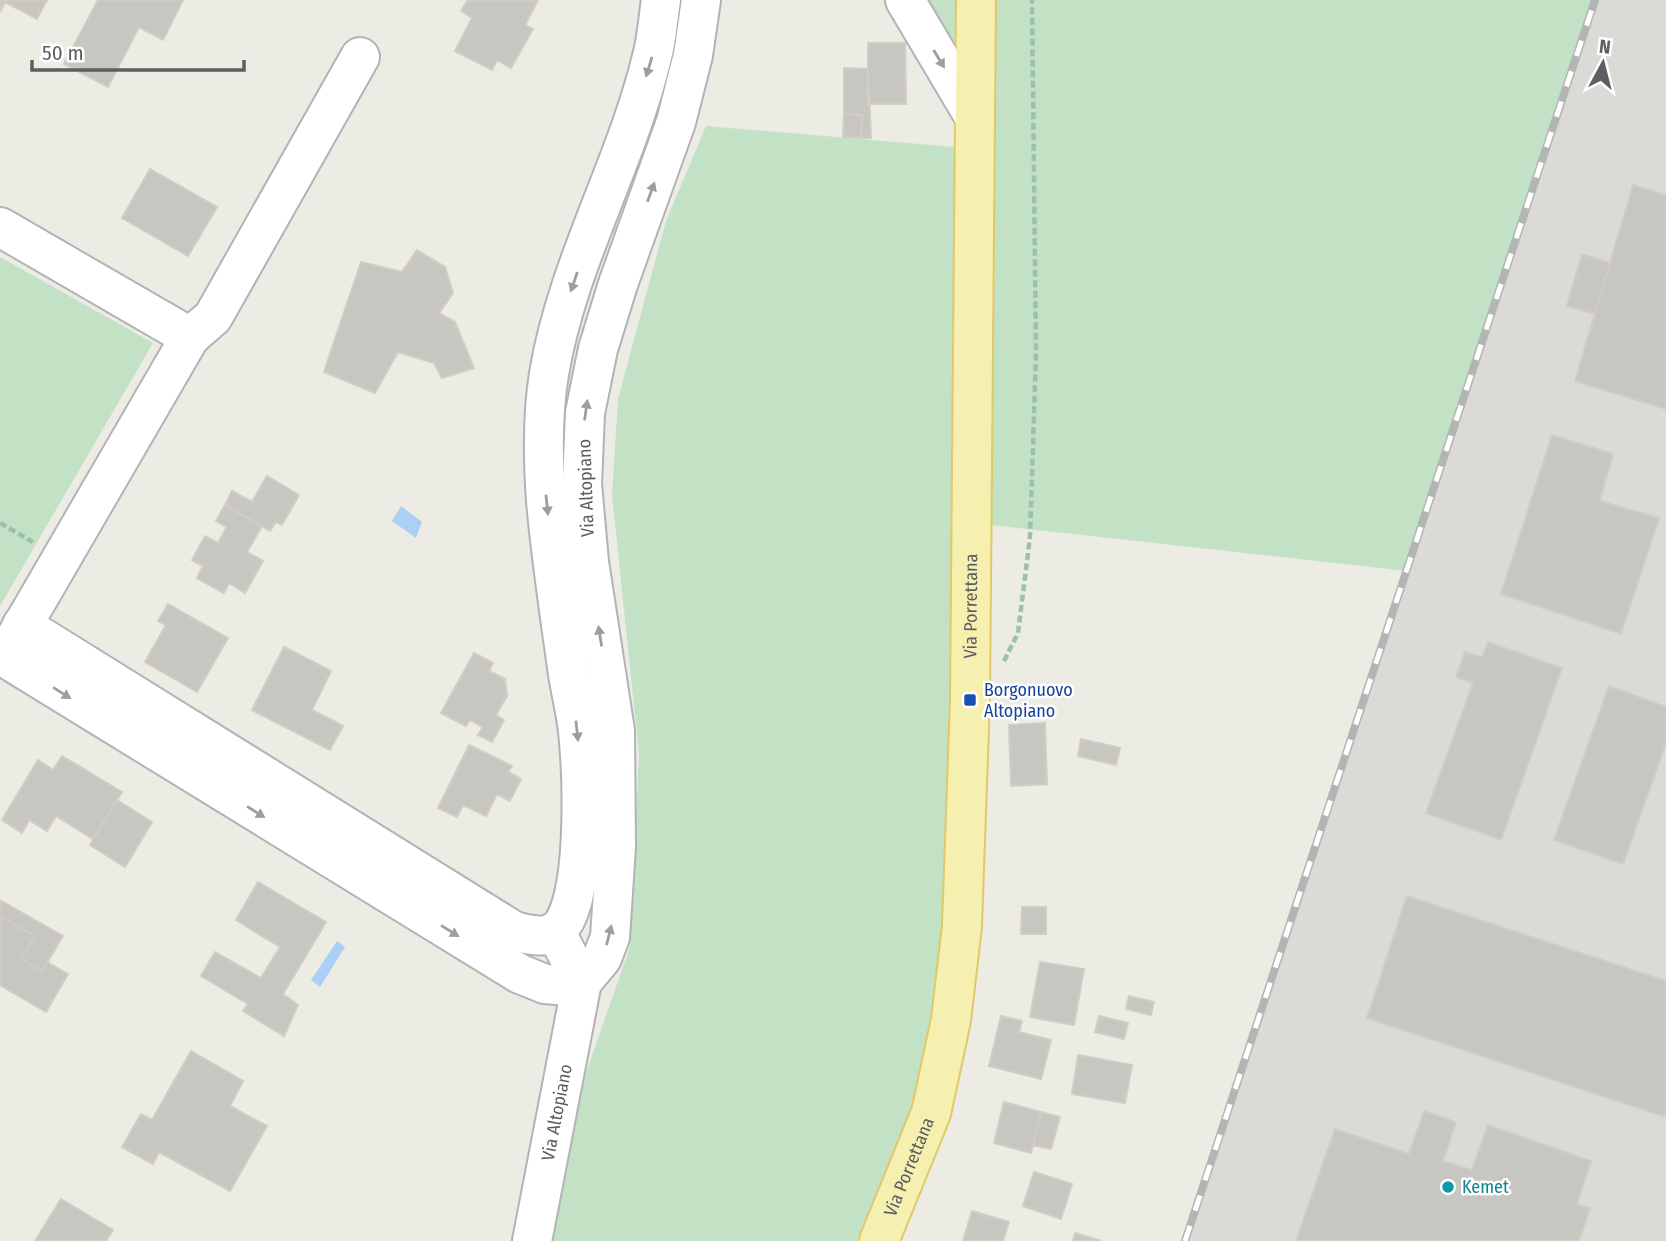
<svg xmlns="http://www.w3.org/2000/svg" width="1666" height="1241" font-family="'Fira Sans Condensed',sans-serif">
  <rect width="100%" height="100%" fill="#ecebe4"/>
  <!-- industrial -->
  <path fill="#dbdad6" d="M1599,0H1666V1241H1182Z"/>
  <!-- green -->
  <path fill="#c3e1c5" d="M926,0H957L956,68Z
    M982,0H1598L1407,571L973,523L963,970L903,1137L857,1241H551L581,1087L630,947L639,753L612,495L618,399L666,221L706,126L979,149Z
    M0,257L153,343L0,606Z"/>
  <!-- water -->
  <path fill="#abcff5" d="M401,506L422,522L416,538L392,521Z
    M337,941L345,947L320,987L311,980Z"/>
  <!-- building -->
  <path fill="#c8c6c0" stroke="#d0cdc3" stroke-width="2" d="M0,0H47L37,19L5,2L0,12Z
    M98,0H183L163,40L139,27L108,87L64,64Z
    M468,0H538L525,25L533,29L511,68L497,60L492,70L455,51L472,18L461,11Z
    M868,43H905L906,104H868Z
    M844,68L868,69L871,138H861L862,115L844,114Z
    M844,114L862,115L861,138L843,137Z
    M150,169L217,207L188,256L122,218Z
    M1633,185L1666,195V409L1575,381Z
    M417,250L445,267L453,293L439,313L455,322L474,368L442,378L434,363L398,352L375,393L324,372L361,262L402,272Z
    M1582,254L1610,263L1595,314L1567,306Z
    M1552,435L1613,454L1600,501L1659,518L1621,634L1501,594Z
    M267,476L299,495L282,525L276,522L270,531L225,505L232,491L252,502Z
    M225,505L262,526L247,552L263,561L245,593L229,583L224,593L197,578L203,566L192,560L205,536L218,543L227,527L216,521Z
    M168,604L228,638L197,692L145,662L166,625L158,621Z
    M1488,642L1562,668L1501,840L1426,813L1473,683L1456,677L1465,652L1482,657Z
    M284,647L331,671L312,710L343,726L330,750L252,710Z
    M474,653L493,663L489,671L505,679L507,696L496,715L504,720L492,742L478,735L483,727L470,720L466,726L441,713Z
    M1609,686L1666,707V743L1623,864L1554,840Z
    M1045,723L1047,784L1011,786L1009,725Z
    M1081,739L1120,748L1116,765L1078,756Z
    M469,745L512,766L508,772L521,779L510,801L497,794L486,816L463,805L457,817L438,808Z
    M62,756L122,792L93,839L56,816L47,831L29,820L22,833L2,820L38,760L53,770Z
    M117,800L152,822L125,867L90,845Z
    M258,882L326,922L283,994L298,1005L284,1036L243,1011L248,1004L201,976L215,952L261,978L280,947L236,920Z
    M1407,896L1666,981V1117L1367,1018Z
    M0,900L63,936L42,971L21,959L35,936L0,916Z
    M1022,907H1046V934H1021Z
    M0,916L35,936L21,959L42,971L47,962L68,974L46,1012L0,985Z
    M1040,962L1084,969L1074,1025L1030,1017Z
    M1129,996L1154,1002L1151,1015L1126,1009Z
    M1001,1016L1022,1021L1019,1032L1051,1040L1041,1079L989,1066Z
    M1099,1016L1128,1023L1124,1039L1095,1032Z
    M191,1051L243,1081L230,1106L267,1126L230,1191L159,1152L153,1164L122,1147L141,1114L152,1120Z
    M1078,1055L1132,1065L1125,1103L1072,1094Z
    M1004,1102L1041,1112L1031,1153L994,1143Z
    M1424,1111L1456,1122L1443,1161L1472,1170L1488,1125L1591,1161L1577,1204L1590,1208L1579,1241H1296L1335,1129L1409,1154Z
    M1041,1112L1060,1117L1051,1149L1033,1145Z
    M1034,1172L1072,1184L1061,1219L1023,1206Z
    M61,1199L113,1230L106,1241H35Z
    M972,1211L1009,1222L1003,1241H963Z
    M1075,1233L1101,1241H1073Z"/>
  <g fill="none" stroke-linecap="round" stroke-linejoin="round">
    <!-- minor casing -->
    <g stroke="#b1b3b7" stroke-width="42">
      <g id="minor">
        <path d="M905,0L975,118"/>
        <path d="M0,227L190,337L10,647"/>
        <path d="M190,337L213,317L360,57"/>
        <path d="M22,625L514,931C526,934 543,939 555,932C589,909 582,771 578,731C576,712 571,693 568,674C560,617 551,558 546,501C543,459 542,416 549,374C567,264 626,165 652,57C657,39 658,19 661,0"/>
        <path d="M4,657L520,974L545,984L569,986L582,982L602,958L610,937L616,847L615,731L589,562L582,484L585,413L598,349L618,284L676,122L693,55L701,0"/>
        <path id="s1" d="M532,1241L582,982L555,931"/>
      </g>
    </g>
    <!-- major casing -->
    <g stroke="#e1c868" stroke-width="42">
      <g id="major">
        <path id="s2" d="M879,1241L931,1113L951,1020L962,926L970,700L976,0"/>
      </g>
    </g>
    <!-- path -->
    <path stroke="#9cc1aa" stroke-width="4.5" stroke-dasharray="7 3.5" stroke-linecap="butt" d="M0,523L33,542
      M1004,661L1018,633L1030,537L1036,353L1032,0"/>
    <!-- minor -->
    <use href="#minor" stroke="#fff" stroke-width="38"/>
    <!-- major -->
    <use href="#major" stroke="#f5efb0" stroke-width="38"/>
    <!-- rail casing -->
    <g stroke="#b3b4b4" stroke-width="8">
      <path id="rail" d="M1185,1241L1595,0"/>
    </g>
    <!-- rail -->
    <use href="#rail" stroke="#fff" stroke-width="5" stroke-dasharray="16" stroke-linecap="butt"/>
  </g>
  <!-- one-way arrows -->
  <defs><path id="oneway-solid" d="M-6-.8H1V-3.2L6.5 0L1 3.2V.8H-6Z" transform="scale(1.75)"/></defs>
  <g fill="#9d9ea1">
    <use href="#oneway-solid" transform="translate(939 59) rotate(59)"/>
    <use href="#oneway-solid" transform="translate(649 67) rotate(107)"/>
    <use href="#oneway-solid" transform="translate(651 192) rotate(-70)"/>
    <use href="#oneway-solid" transform="translate(574 282) rotate(109)"/>
    <use href="#oneway-solid" transform="translate(586 410) rotate(-82)"/>
    <use href="#oneway-solid" transform="translate(547 505) rotate(84)"/>
    <use href="#oneway-solid" transform="translate(600 636) rotate(-99)"/>
    <use href="#oneway-solid" transform="translate(62 693) rotate(32)"/>
    <use href="#oneway-solid" transform="translate(577 731) rotate(84)"/>
    <use href="#oneway-solid" transform="translate(256 812) rotate(32)"/>
    <use href="#oneway-solid" transform="translate(450 931) rotate(32)"/>
    <use href="#oneway-solid" transform="translate(609 935) rotate(-76)"/>
  </g>
  <!-- markers -->
  <rect fill="#1a4fb4" stroke="#fff" stroke-width="2.5" x="963" y="693" width="14" height="14" rx="3.5"/>
  <circle fill="#0f9aa8" stroke="#fff" stroke-width="2.5" cx="1448" cy="1187" r="7"/>
  <g text-anchor="middle" stroke-width="5" stroke-linejoin="round" paint-order="stroke">
    <!-- street labels -->
    <g font-size="18" fill="#5c5e62" stroke="#fff">
      <text transform="translate(586 488) rotate(-92)" y="6">Via Altopiano</text>
      <text dy="6" stroke="none"><textPath href="#s2" startOffset="648">Via Porrettana</textPath></text>
      <text dy="6" stroke="none"><textPath href="#s1" startOffset="131">Via Altopiano</textPath></text>
      <text dy="6" stroke="none"><textPath href="#s2" startOffset="80">Via Porrettana</textPath></text>
    </g>
    <!-- transit labels -->
    <g font-size="18" fill="#164399" stroke="#fff" text-anchor="start">
      <text x="984" y="696">Borgonuovo<tspan x="984" dy="21">Altopiano</tspan></text>
    </g>
    <!-- culture labels -->
    <g font-size="18" fill="#0d838f" stroke="#fff" text-anchor="start">
      <text x="1462" y="1193">Kemet</text>
    </g>
  </g>
  <!-- north arrow -->
  <g transform="translate(1603 63) rotate(7)" stroke="#ffffff" stroke-width="5" paint-order="stroke">
  <path d="M0-5L12 26L0 18L-12 26Z" fill="#5c5e62"/>
  <text y="-10" font-size="19" font-weight="bold" text-anchor="middle" fill="#5c5e62">N</text>
  </g>
  <!-- scale -->
  <path d="M32 60v10h212v-10" fill="none" stroke="#5c5e62" stroke-width="3.5"/>
  <text x="42" y="60" font-size="21" fill="#5c5e62" stroke="#ffffff" stroke-width="5" paint-order="stroke">50 m</text>
</svg>
